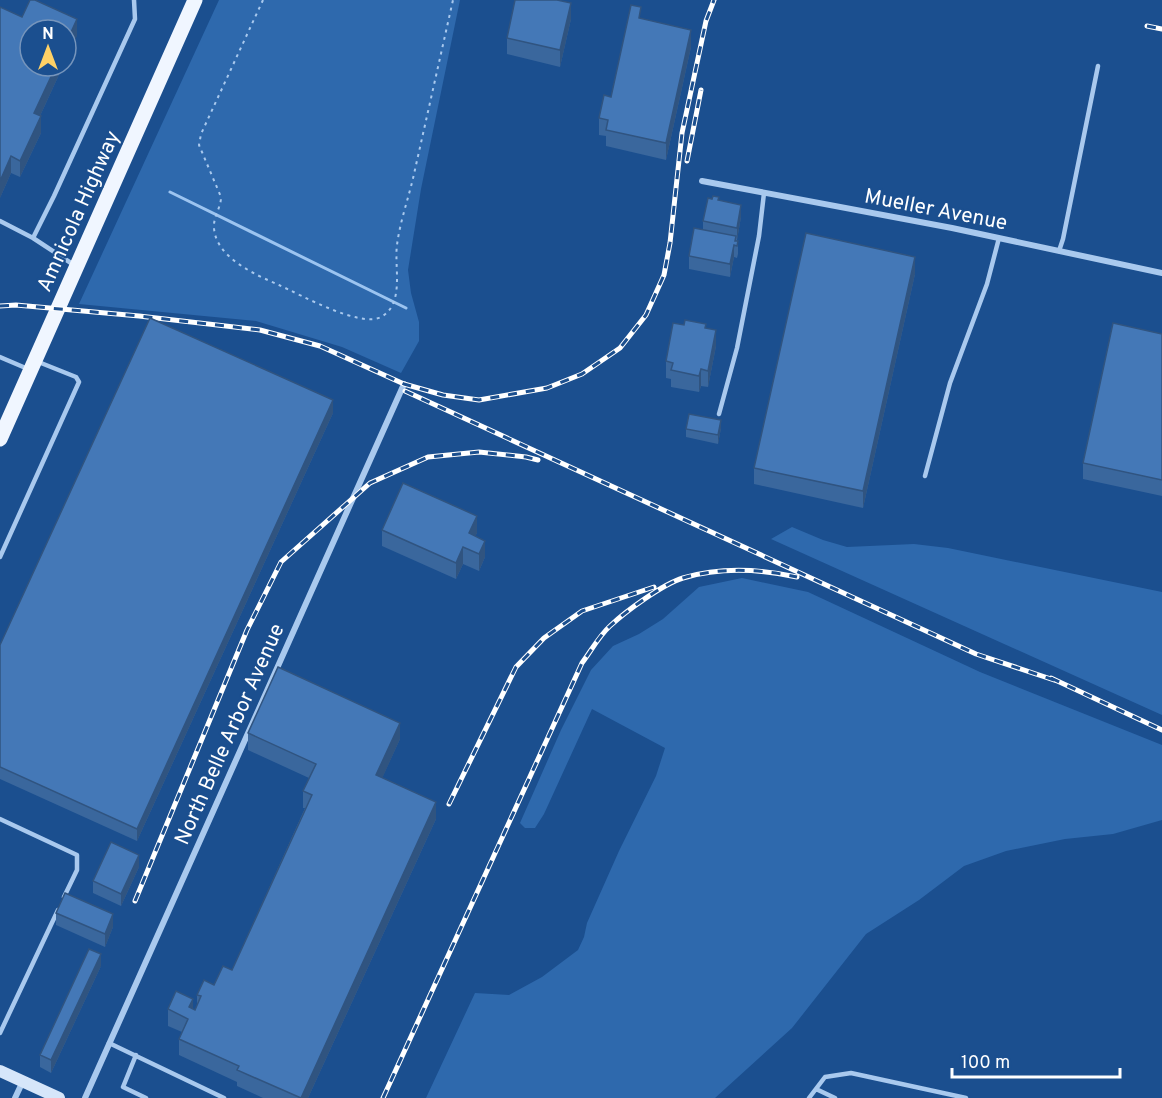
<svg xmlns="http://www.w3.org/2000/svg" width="1162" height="1098" font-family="Overpass,sans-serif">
  <rect width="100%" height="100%" fill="#1b4f8f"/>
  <!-- green -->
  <path fill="#2e69ad" d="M219,0H460L421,189L408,270L411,293L419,322V341L401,373L342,347L256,321L79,304Z
    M792,527L823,540L847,547L914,544L948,548L1162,592V715L771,539Z
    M742,578L808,592L980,672L1162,745V820L1113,834L1065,839L1006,851L964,866L919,900L866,934L792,1028L715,1098H426L475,993L509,995L542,977L578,950L584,937L587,923L619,851L656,776L665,748L592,709L544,814L535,828H525L520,823L561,730L591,670L613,646L639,634L663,619L699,587Z"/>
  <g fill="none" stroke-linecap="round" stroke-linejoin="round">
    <!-- stream -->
    <path stroke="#9cc4f0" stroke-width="3" d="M170,192L406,308"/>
    <!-- path -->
    <path stroke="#a9c9ee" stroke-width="2" stroke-dasharray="3 4.5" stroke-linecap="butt" d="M263,0L201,134L199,145L221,197C221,208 213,217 214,228C216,258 256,275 279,285C301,295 360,328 381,317C405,304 394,267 397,245C400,221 409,197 414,174C427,116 440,58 453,0"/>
    <!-- lane -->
    <path stroke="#a9c9ee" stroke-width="4.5" d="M0,221L33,238
      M1059,251L1063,239L1098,66
      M74,265L33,238L54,196L135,19L134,0
      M0,357L28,369
      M719,414L737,348L759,236L764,193
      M925,476L950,383L987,284L999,238
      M0,557L79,382L76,377L36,361
      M0,819L77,855V870L64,897
      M0,1033L58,910
      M109,1043L224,1098
      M136,1055L123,1087L146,1098
      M816,1089L835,1098
      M809,1098L825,1077L851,1073L966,1098"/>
    <!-- street -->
    <path stroke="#a9c9ee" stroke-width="6" d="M702,181L952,228L1162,273
      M15,1098L23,1081
      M85,1098L404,384"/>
    <!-- secondary -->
    <path stroke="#d6e6fa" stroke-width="12" d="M0,1071L59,1098"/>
    <!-- primary -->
    <path stroke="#f0f6ff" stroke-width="15" d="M0,439L195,0"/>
    <!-- rail casing -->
    <g stroke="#fff" stroke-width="5">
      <path id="rail" d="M1147,26L1162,29
        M687,161L701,90
        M0,306L16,305L139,316L260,330L320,346L404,384L443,395L479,400L547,388L582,374L620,348L646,315L664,275L670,243L682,133L706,21L714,0
        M405,391L976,654L1057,681
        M1051,678L1162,730
        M449,804L516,667L544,638L582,611L654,587
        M135,901L247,630L281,562L370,483L428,457L479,452L526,457L538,460
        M383,1098L582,663C591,651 599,636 610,626C626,611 663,584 683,578C720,567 760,569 797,577"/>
    </g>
    <!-- rail -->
    <use href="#rail" stroke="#1b4f8f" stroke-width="3" stroke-dasharray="9" stroke-linecap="butt"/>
  </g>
  <!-- wall -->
  <path fill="#3a679d" d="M22,17L77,36L30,66H63L40,116L41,133L20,177L11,173L0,198Z
    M571,19L560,67L507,54V38Z
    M641,19L691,47L666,160L606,146V136L599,135V118L611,97Z
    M719,200L741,217L737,240H736L738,241V254L737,258L734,257L730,277L689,269V256L703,229V221Z
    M915,274L863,508L754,484V468Z
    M706,328L716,346L708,387L701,386L699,392L671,387V379L666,378V361Z
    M1162,334V496L1083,479V463Z
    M333,413L137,841L0,779V645Z
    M721,428L718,444L686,437V429Z
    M382,530L477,533L475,536L485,557L479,571L463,564L456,579L382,546Z
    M248,733L400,739L382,778L436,819L308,1098H263L237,1086V1082L179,1055V1039L182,1032L168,1026V1009H193L195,1010L197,1006V995L214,985L232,970L305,808H303V791L309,778L248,750Z
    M139,867L121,906L93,893V881Z
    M56,913L113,927L105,947L56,925Z
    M101,966L51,1073L40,1067V1055Z"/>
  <!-- shaded-wall -->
  <path fill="#305480" d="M571,3V19L560,67V50Z
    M77,19V36L66,59V43Z
    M691,30V47L666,160V143Z
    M56,66H63L34,129V113Z
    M41,116V133L20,177V161Z
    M11,156V173L0,198V181Z
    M741,205V217L737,240V228Z
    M734,245V257L730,277V264Z
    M915,257V274L863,508V491Z
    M716,330V346L708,387V371Z
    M701,369V386L699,392V376Z
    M333,400V413L137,841V829Z
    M721,420V428L718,444V435Z
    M477,516V533L469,550V533Z
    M485,541V557L479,571V554Z
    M463,547V564L456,579V563Z
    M400,723V739L376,792V775Z
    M436,802V819L308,1098H301Z
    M139,855V867L121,906V894Z
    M113,914V927L105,947V934Z
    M101,954V966L51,1073V1060Z
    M193,999V1016L189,1007Z"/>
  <!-- building -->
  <path fill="#4478b7" stroke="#305480" stroke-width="1.5" d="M30,0H35L77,19L66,43V30H30V66H56L34,113L41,116L20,161L11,156L0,181V7L22,17Z
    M515,0H557L571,3L560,50L507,38Z
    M631,5L641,7L639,18L691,30L666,143L606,130L608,120L599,118L604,95L611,97Z
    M713,196L719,197L718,200L741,205L737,228L703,221L708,198L712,199Z
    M694,228L736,236L735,241H738L737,246L734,245L730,264L689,256Z
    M806,233L915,257L863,491L754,468Z
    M150,318L333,400L137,829L0,767V645Z
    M685,320L706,324L705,328L716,330L708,371L701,369L699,376L671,370L673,363L666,361L673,323L684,325Z
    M1113,323L1162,334V480L1083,463Z
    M689,414L721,420L718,435L686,429Z
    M403,483L477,516L469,533L485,541L479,554L463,547L456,563L382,530Z
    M278,667L400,723L376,775L436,802L301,1098L237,1070L239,1066L179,1039L188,1019L168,1009L176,991L193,999L189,1007L195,1010L201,996L197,995L204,980L214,985L223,966L232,970L312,795L303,791L316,764L248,733Z
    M111,842L139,855L121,894L93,881Z
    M65,893L113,914L105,934L56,913Z
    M89,949L101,954L51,1060L40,1055Z"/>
  <g text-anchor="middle" stroke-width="4.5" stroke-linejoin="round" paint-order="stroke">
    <!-- street labels -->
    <g font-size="21" fill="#fff" stroke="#1b4f8f">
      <text transform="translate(936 209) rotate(11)" y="7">Mueller Avenue</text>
      <text transform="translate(78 211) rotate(-66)" y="7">Amnicola Highway</text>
      <text transform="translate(229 734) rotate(-66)" y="7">North Belle Arbor Avenue</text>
    </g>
  </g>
  <!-- north arrow -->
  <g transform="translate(48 48)"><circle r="28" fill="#1b4f8f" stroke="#7695bc" stroke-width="1.5"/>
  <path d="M0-4.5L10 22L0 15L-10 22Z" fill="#ffd166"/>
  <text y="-9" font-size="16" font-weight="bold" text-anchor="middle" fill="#ffffff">N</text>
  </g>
  <!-- scale -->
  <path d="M952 1068v9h168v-9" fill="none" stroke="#ffffff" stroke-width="3"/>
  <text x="961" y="1068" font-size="18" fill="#ffffff" stroke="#1b4f8f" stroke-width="4.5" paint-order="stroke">100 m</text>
</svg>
